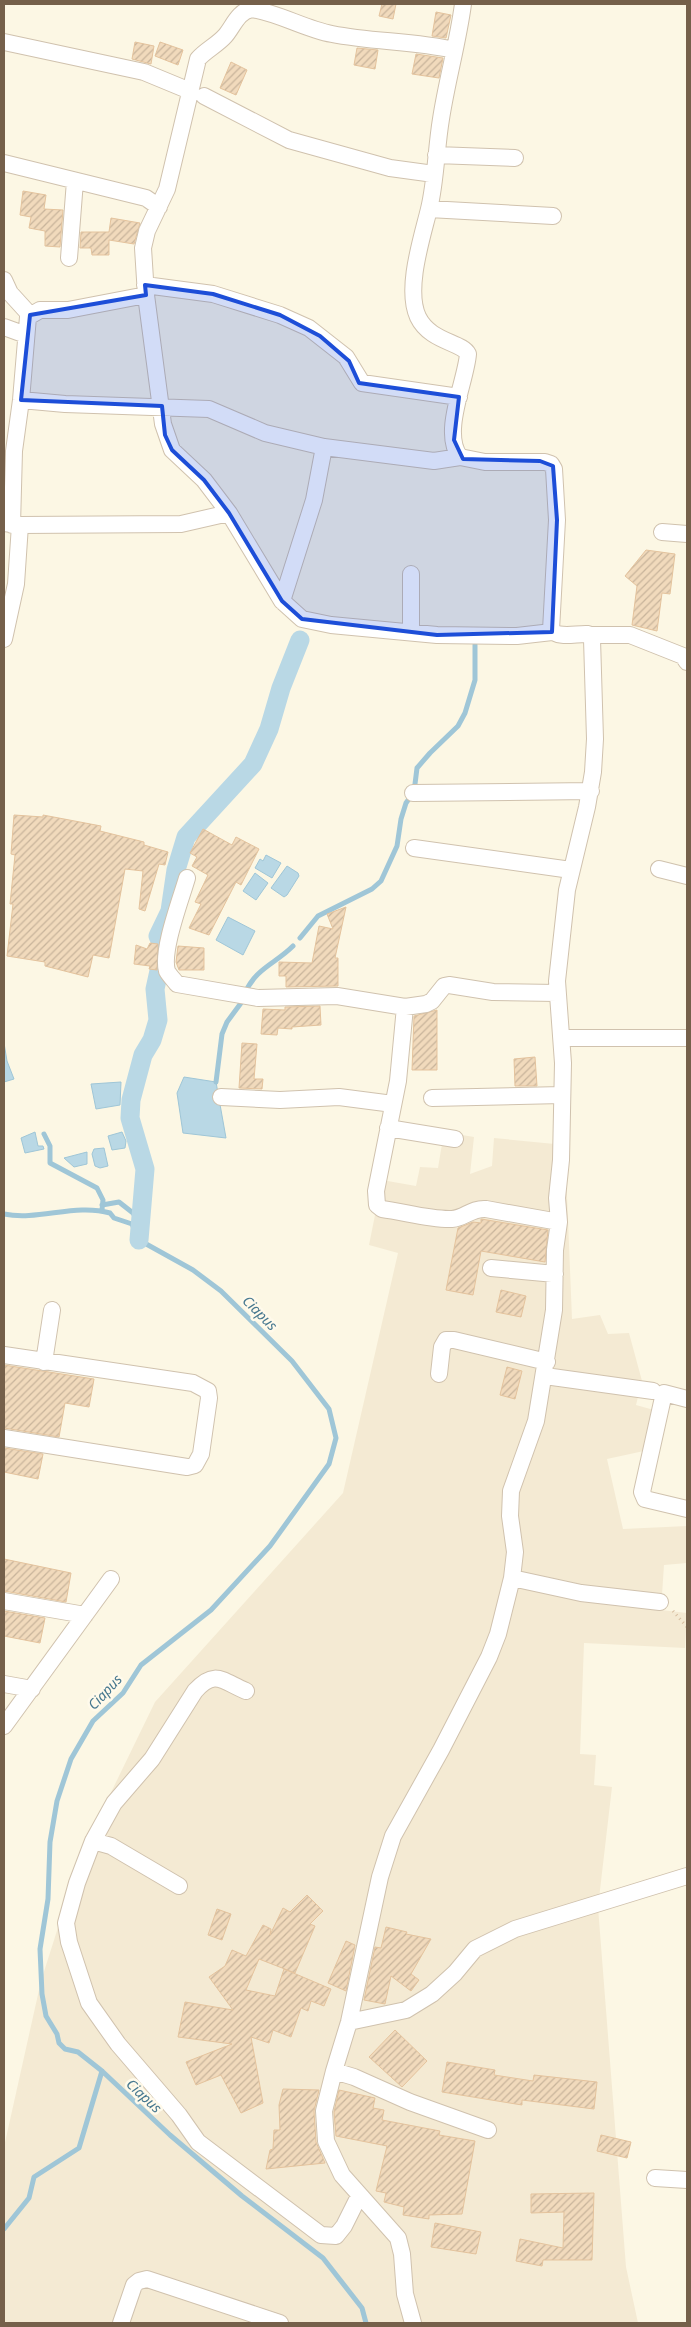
<svg xmlns="http://www.w3.org/2000/svg" width="691" height="2327" font-family="'Noto Sans',sans-serif">
  <defs>
    <pattern id="building-hatch" width="6" height="6" patternUnits="userSpaceOnUse" patternTransform="scale(1.25)"><rect width="6" height="6" fill="#f1dabc"/><path d="M-1 1l2-2M0 6l6-6M5 7l2-2" fill="none" stroke="#c8b49b"/></pattern>
  </defs>
  <rect width="100%" height="100%" fill="#fcf7e4"/>
  <!-- residential -->
  <path fill="#f4ead3" d="M444,1132L474,1137L470,1174L492,1166L494,1138L565,1145L572,1319L600,1315L608,1334L629,1333L642,1381L636,1405L661,1412L653,1449L607,1459L623,1529L687,1526V1563L664,1565L661,1610L687,1613L685,1648L584,1643L580,1754L596,1755L594,1785L612,1787L598,1907L626,2267L638,2323H4V2147L41,1981L82,1852L155,1702L343,1493L398,1253L369,1245L382,1180L416,1186L420,1167L438,1168Z"/>
  <!-- water -->
  <path fill="#b9d8e5" stroke="#9fc6d7" d="M266,855L281,863L272,878L255,868L260,859L263,861Z
    M287,866L298,873L299,876L287,895L284,897L271,888Z
    M255,873L268,883L256,900L243,891Z
    M228,917L255,931L243,955L216,940Z
    M4,1043L7,1061L14,1079L4,1082Z
    M184,1077L216,1082L226,1138L183,1133L177,1093Z
    M121,1082L120,1105L96,1109L91,1084Z
    M35,1132L38,1146H43L44,1149L25,1153L21,1138Z
    M122,1132L126,1141L125,1148L112,1150L108,1136Z
    M104,1148L108,1166L100,1168L95,1166L92,1154L94,1149Z
    M87,1152V1164L74,1167L64,1158Z"/>
  <g fill="none" stroke-linecap="round" stroke-linejoin="round">
    <!-- stream -->
    <path stroke="#9fc6d7" stroke-width="5" d="M300,938L318,916L372,889L381,881L397,846L401,819L406,803L414,792L417,768L430,753L458,726L465,713L475,680V645
      M245,993C256,968 275,964 293,946
      M216,1082L222,1034L227,1022L241,1003
      M44,1134L50,1146V1163L97,1188L103,1200L102,1210
      M102,1205L119,1202L133,1213L140,1223
      M4,1214C39,1221 75,1203 110,1213L114,1218L132,1224L139,1240L193,1270L221,1291L292,1361L329,1409L336,1438L329,1464L270,1546L211,1610L141,1665L123,1693L93,1721L71,1759L57,1801L50,1842L48,1899L40,1949L42,1994L46,2016L57,2034L59,2043L65,2049L78,2052L102,2071L170,2135L242,2196L323,2258L362,2308L366,2323
      M4,2229L29,2198L34,2177L79,2148L102,2071"/>
    <!-- canal -->
    <path stroke="#b9d8e5" stroke-width="19" d="M139,1240L145,1169L130,1118L131,1100L143,1055L152,1040L158,1020L155,989L164,948L158,936L170,911L176,870L186,837L253,764L269,729L281,688L300,640"/>
  </g>
  <!-- building -->
  <path fill="url(#building-hatch)" stroke="#e4c39d" d="M382,4H396L393,19L379,16Z
    M436,12L451,15L446,38L432,36Z
    M135,42L154,46L151,64L132,59Z
    M160,42L183,50L178,65L155,56Z
    M357,48L378,50L375,69L354,65Z
    M416,54L443,58L439,78L412,74Z
    M231,62L247,70L236,95L220,88Z
    M23,191L46,195L44,209L63,210L60,247L45,246V231L29,228L31,217L20,215Z
    M111,218L140,223L134,244L109,240V255H92L91,248H80L81,232H109Z
    M646,550L675,554L670,594L662,593L657,631L632,625L637,586L625,576Z
    M14,815L43,817V815L101,826L100,831L144,842V845L168,852L165,865L159,864L145,911L139,909L143,871L125,869L109,958L93,955L88,977L45,966V962L7,956L13,904H10L15,855L11,854Z
    M203,829L232,845L236,837L259,849L241,885L236,882L209,935L189,928L201,904L195,902L208,875L192,866L197,857L190,853Z
    M346,907L335,958H338V986L286,987V976H279V962L312,963L319,926L333,929L327,914Z
    M150,943L158,944L157,970L149,969L150,966L134,964L136,945L147,949Z
    M178,946L204,948V970H179L176,962Z
    M320,1006L321,1025L292,1027V1029L278,1028L277,1035L261,1034L263,1009L285,1010V1007Z
    M437,1010V1070H412L414,1016Z
    M242,1043L257,1044L254,1079H263L262,1089L239,1088Z
    M535,1057L537,1086H515L514,1059Z
    M481,1219L548,1230L545,1262L481,1251L473,1295L446,1290L458,1228L473,1222L481,1223Z
    M501,1290L526,1296L521,1317L496,1312Z
    M4,1365L94,1379L89,1407L65,1403L59,1437L4,1428Z
    M507,1367L522,1371L515,1399L500,1395Z
    M4,1448L43,1454L38,1479L4,1472Z
    M4,1559L71,1573L66,1602L4,1591Z
    M4,1611L45,1618L40,1643L4,1636Z
    M307,1895L323,1911L310,1924L315,1926L295,1973L259,1959L246,1990L275,1996L284,1969L331,1989L324,2006L311,2001L308,2011L301,2008L291,2037L273,2030L269,2043L251,2037L263,2103L241,2113L221,2075L196,2085L186,2062L232,2044L178,2037L185,2002L233,2010L209,1977L225,1966L232,1950L246,1956L263,1925L271,1929L270,1935L283,1908L290,1912Z
    M217,1909L231,1914L222,1940L208,1935Z
    M386,1927L407,1932L406,1934L431,1939L411,1974L419,1980L411,1991L391,1976L385,2004L364,2000L375,1947L381,1948Z
    M346,1941L355,1945L346,1991L328,1983Z
    M395,2030L427,2061L402,2087L369,2057Z
    M447,2062L495,2070L494,2075L533,2081L534,2075L597,2082L594,2109L522,2100V2105L442,2092Z
    M283,2089L319,2090L314,2111L316,2142L325,2163L266,2169L270,2150L273,2149L274,2130H280L279,2105Z
    M339,2090L375,2098L373,2108L384,2110L382,2120L440,2131L439,2135L475,2141L462,2214L429,2215V2219L403,2215L404,2207L384,2202L386,2193L376,2191L387,2146L336,2136L334,2112Z
    M601,2135L631,2142L627,2158L597,2151Z
    M594,2193L592,2260H543L542,2266L516,2261L520,2239L563,2248L564,2212L531,2213V2194Z
    M435,2223L481,2232L476,2254L431,2247Z"/>
  <g fill="none" stroke-linecap="round" stroke-linejoin="round">
    <!-- minor casing -->
    <g stroke="#d0c2ae" stroke-width="18">
      <path id="minor" d="M4,42L144,72L190,91
        M454,50C414,41 372,42 332,34C305,29 279,13 252,9C238,11 233,27 225,36C217,45 206,50 198,59L167,189L147,231L143,248L146,295L163,424L172,450L204,480L229,513L282,601L302,619L331,625L437,635L517,636L552,632
        M204,96L289,140L390,168L434,174
        M436,155L515,158
        M4,163L146,198L159,207
        M429,209L553,216
        M69,258L75,181
        M4,280L10,293L30,315
        M145,285L213,294L280,315L309,328L346,357L362,383L459,397
        M4,327L26,335
        M21,400L65,404L209,409L265,433L324,447L434,461L460,457
        M4,523L20,525L181,524L229,513
        M12,525L14,451L21,400L28,317L40,310H68L146,295
        M662,532L687,534
        M282,601L314,500L324,447
        M411,631V574
        M589,635H630L683,656L687,662
        M4,639L16,584L20,525
        M413,793L591,791
        M414,848L571,870
        M659,869L687,876
        M187,878C181,899 161,951 167,971C169,975 174,980 177,984L258,998L337,996L405,1007L426,1004L432,1001L444,986L449,985L493,992L557,993
        M405,1007L398,1081L376,1191L377,1205L382,1209C405,1212 430,1220 452,1219C465,1218 471,1208 486,1209L559,1222
        M562,1038H687
        M221,1097L280,1100L339,1097L393,1104
        M432,1098L562,1095
        M388,1128L455,1139
        M491,1268L555,1274
        M4,1355L193,1383L208,1391L209,1398L201,1454L195,1465L187,1467L4,1438
        M44,1362L52,1310
        M439,1374L442,1347L446,1340H454L547,1362
        M545,1376L653,1391
        M687,1399L664,1393L642,1492L645,1499L687,1509
        M512,1578L581,1593L660,1602
        M4,1601L85,1615
        M4,1684L32,1689
        M246,1691C222,1681 215,1669 195,1691L152,1759L114,1803L93,1841L77,1883L66,1923L69,1942L89,2003L118,2044L179,2115L198,2142L321,2235L336,2236L344,2226L359,2196
        M4,1726L111,1579
        M93,1841L111,1846L179,1886
        M349,2022L406,2010L432,1994L455,1973L475,1949L515,1929L687,1876
        M334,2071L354,2077L410,2102L488,2130
        M655,2178L687,2180
        M121,2323L134,2285L139,2281L147,2279L280,2323
        M413,2323L405,2294L402,2254L398,2238L342,2175L326,2141L324,2111L334,2071L349,2022L380,1877L393,1836L441,1750L489,1657L498,1634L512,1578L515,1552L510,1516L511,1491L536,1421L554,1310L555,1250L559,1222L557,1198L561,1160L563,1063L557,981L567,890L587,807L593,772L595,739L592,639L588,634C577,633 559,639 551,630L557,520L554,469L551,464L545,462H485L460,457C441,433 466,381 468,354C462,342 430,342 418,317C405,289 422,238 429,209C436,180 436,149 441,119C447,80 458,42 463,4"/>
    </g>
    <!-- path -->
    <path stroke="#d6bd9f" stroke-width="3" stroke-dasharray="1 4" stroke-linecap="butt" d="M673,1611L687,1627"/>
    <!-- minor -->
    <use href="#minor" stroke="#fff" stroke-width="16"/>
  </g>
  <!-- marked area -->
  <path fill="#1d4ed8" fill-opacity="0.2" stroke="#1d4ed8" stroke-width="4" stroke-linejoin="round" d="M145,285L213,294L280,315L320,336L349,361L359,383L459,397L454,440L463,459L540,461L553,466L557,520L552,632L437,635L302,619L282,601L229,513L204,480L172,450L165,435L162,406L21,400L30,315L146,295Z"/>
  <g text-anchor="middle" stroke-width="5" stroke-linejoin="round" paint-order="stroke">
    <!-- water labels -->
    <g font-size="14" font-style="italic" fill="#47788f" stroke="#fffaeb">
      <text transform="translate(260 1313) rotate(45)" y="5">Ciapus</text>
      <text transform="translate(105 1692) rotate(-47)" y="5">Ciapus</text>
      <text transform="translate(144 2096) rotate(43)" y="5">Ciapus</text>
    </g>
  </g>
  <!-- border -->
  <rect width="691" height="2327" fill="none" stroke="#75604a" stroke-width="10"/>
</svg>
